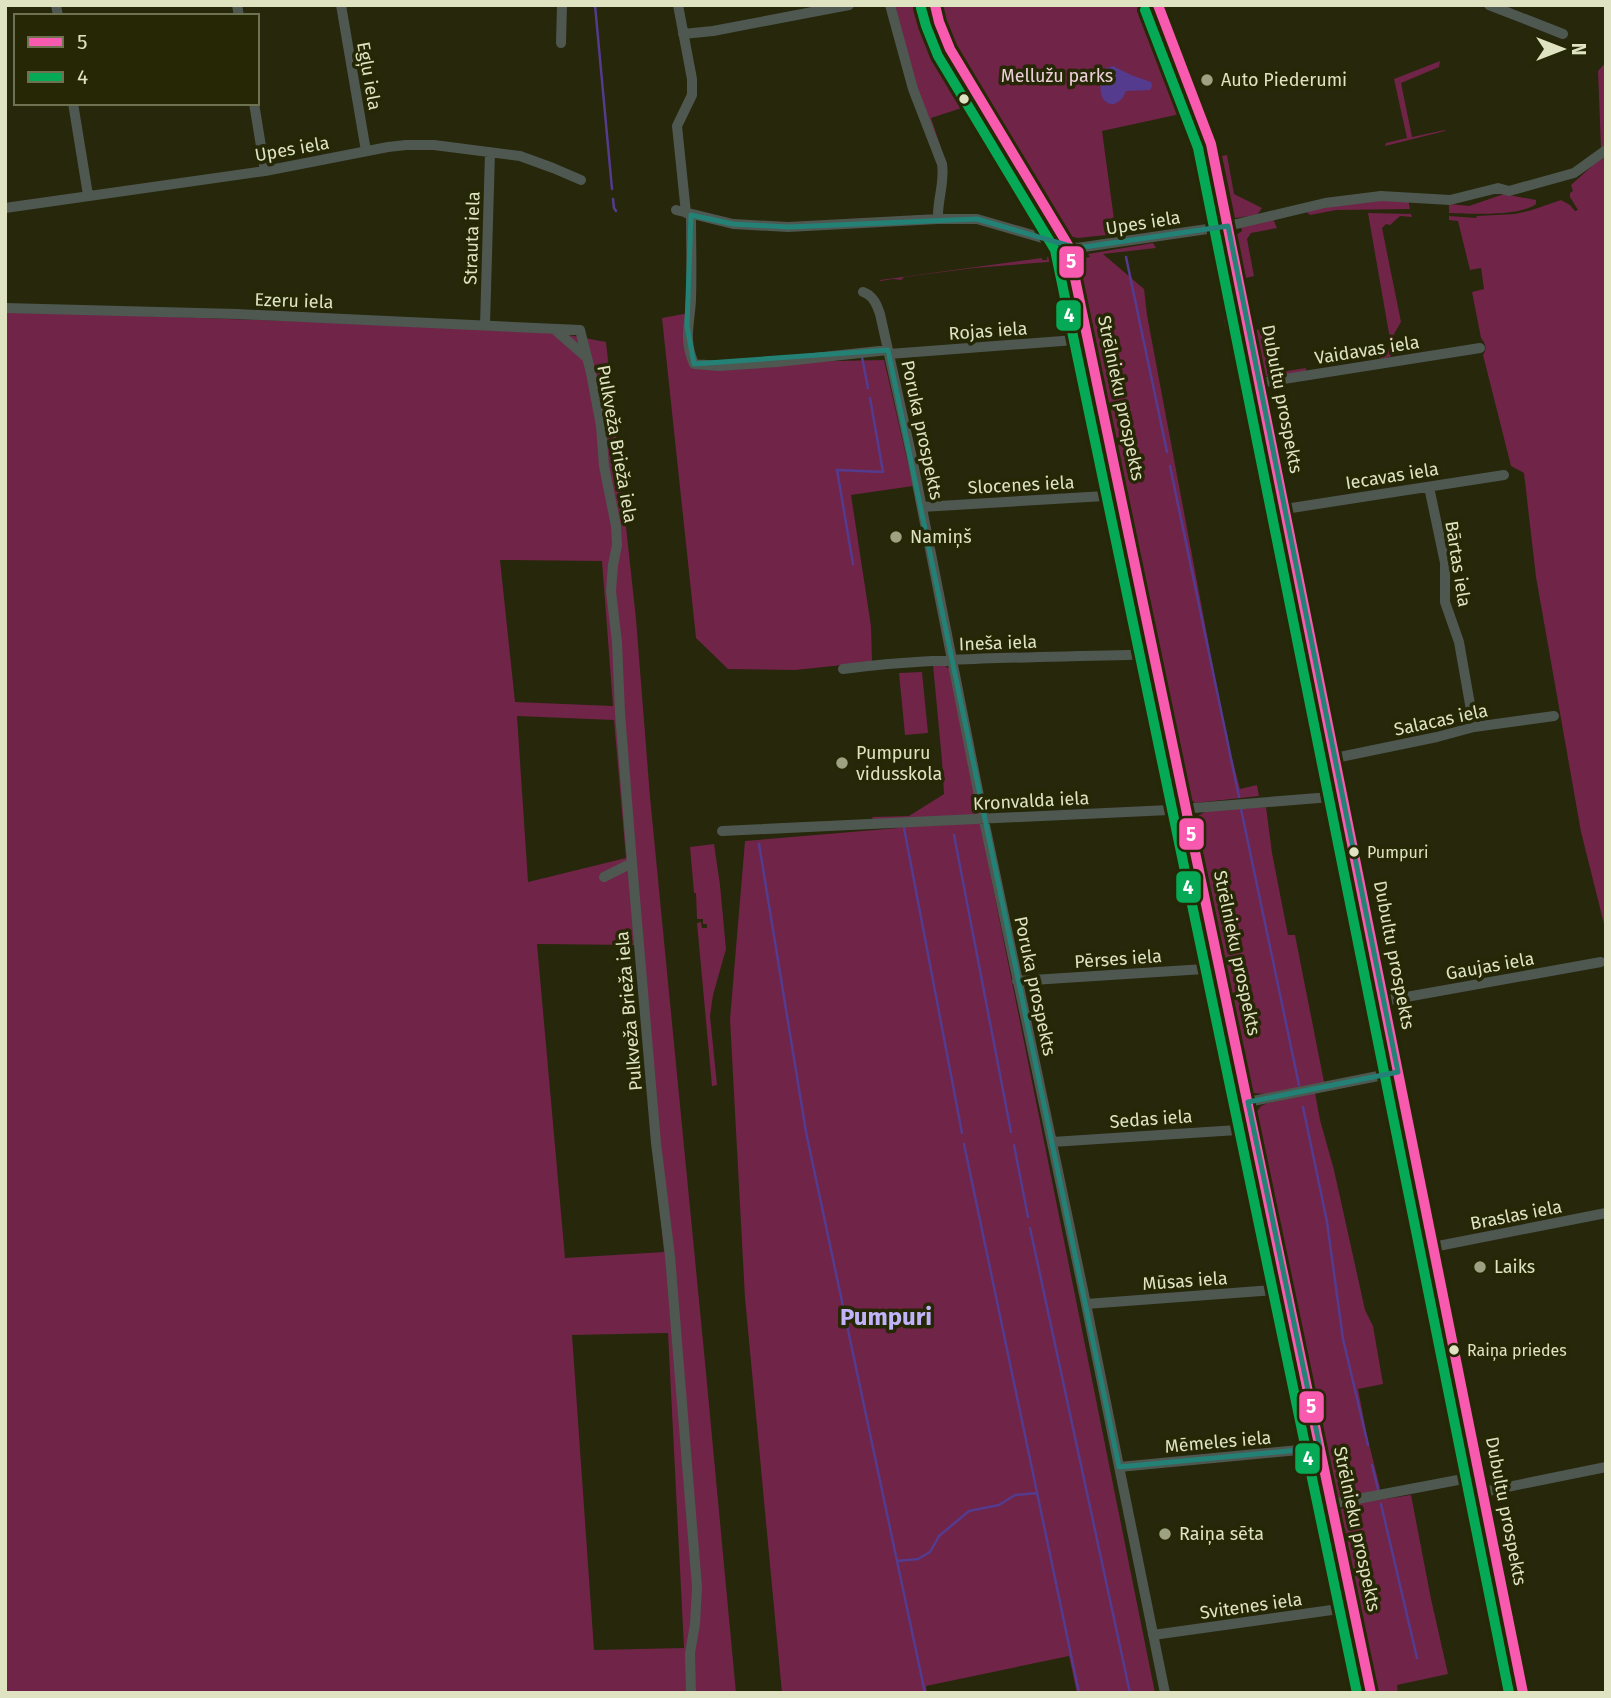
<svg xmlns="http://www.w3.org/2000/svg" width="1611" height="1698" font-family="'Fira Sans',sans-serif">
  <rect width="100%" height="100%" fill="#26270b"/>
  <!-- green -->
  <path fill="#702448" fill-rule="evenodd" d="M892,5H927L938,42L967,99L970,104H974L931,118L945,160L915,86Z
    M940,5H1153L1194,111L1102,131L1116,234L1078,238L1069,236L955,48Z
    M1440,61L1439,67L1401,83L1412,137L1445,130V131L1385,146L1386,143L1407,138L1394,79Z
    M1606,62V147L1601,148L1598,71Z
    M1606,154V932L1581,832L1536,577L1524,473L1511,466L1483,355C1487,349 1486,344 1481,338L1472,292L1484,289L1481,268L1470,270L1458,221L1449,220V216L1476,218L1477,216L1515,214L1532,210L1561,200L1570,205L1575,211L1578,210L1570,197V193L1573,191L1571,185L1591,167L1592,164Z
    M1227,155L1234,194L1262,208L1257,215L1235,218L1222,156Z
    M1504,194L1536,200V204C1522,216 1468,214 1449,213V204L1469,206Z
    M1383,198L1384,201L1408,199L1410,209L1336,210L1310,215L1305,211Z
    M1368,213L1411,214L1412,217L1400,216L1390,225L1386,224L1382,228L1401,322L1394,334L1397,352L1393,353L1390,357L1380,359L1379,355L1385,354L1391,345Z
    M1273,219L1277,228L1251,233L1247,239L1254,276L1242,279L1236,235L1242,231L1241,226Z
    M1153,243L1156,248L1103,254L1144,289L1147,315L1221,710L1228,738L1227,739L1240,789L1257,785L1259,796L1195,803L1189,798L1078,259L1090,257L1088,254Z
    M1058,246L1069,292H1067L1059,262H1048L974,268L904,277L901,280L893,279L880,281V280L1042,258V260H1047V257L1050,256Z
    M1229,260L1248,355L1244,356L1235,354L1232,342L1237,341L1235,335H1231L1230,328L1226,329L1224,319L1229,318L1221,276L1224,274L1223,270H1221L1220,262Z
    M5,311L542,330L606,342L636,619L650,797L705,1362L736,1693H5ZM500,560L602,561L613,706L515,702ZM517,716L614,720L626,858L528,882ZM537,944L635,945L664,1252L565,1258ZM668,1333L684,1648L594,1650L572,1335Z
    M689,313L694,364L884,360L913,486L851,495L871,626L872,662L795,670L728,669L696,638L662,318Z
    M1265,328L1274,373L1306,368V372L1277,377L1265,376L1254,334L1257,330Z
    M933,665H944L949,669L1155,1693H1077L1069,1656L926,1686L927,1693H782L745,1298L730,1019L745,841L898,828L902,821L873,820L872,817L909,816L944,794L942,761Z
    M922,672L928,733L905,735L899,673Z
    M1266,807L1272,853L1288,935H1295L1324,1082L1266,1094L1252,1093L1195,823L1198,816L1206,811Z
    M714,844L720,885L726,949L713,995L710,1016L717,1085L712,1086L697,923L701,922L702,928H707V924H703V919H697L696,893H694L690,847Z
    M1315,1093L1320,1120L1334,1170L1365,1310L1373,1326L1383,1384L1358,1389L1367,1436L1380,1488L1379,1491L1340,1498L1335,1495L1255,1114L1261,1106L1268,1103Z
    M1411,1495L1431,1599L1448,1674L1397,1685L1398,1693H1376L1339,1510L1352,1504Z"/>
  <!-- water -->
  <path fill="#543b8e" d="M1113,66L1131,75L1151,82L1152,86L1150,90L1126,91C1124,95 1123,99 1119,101C1112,108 1102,102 1101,93C1099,86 1103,76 1104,69Z"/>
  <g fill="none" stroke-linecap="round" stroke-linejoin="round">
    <!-- stream -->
    <path stroke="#543b8e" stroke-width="2.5" d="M595,5L612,189
      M613,199L614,208L616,211
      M1126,257L1167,452
      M862,357L868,388
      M1170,466L1239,797
      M853,564L837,470L883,472L870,398
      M1241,809L1299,1085
      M904,828L962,1133
      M954,835L1011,1132
      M759,844L806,1132L925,1693
      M1303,1107L1327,1222L1343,1339L1368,1445
      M964,1144L1079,1693
      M1014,1145L1028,1217
      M1030,1228L1130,1693
      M1372,1465L1378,1489
      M1381,1504L1417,1658
      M897,1561L918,1559L930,1552L939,1536L969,1511L999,1505L1015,1495L1037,1493"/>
    <!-- minor -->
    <path stroke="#4e5750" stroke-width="10" d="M56,5L58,16
      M237,5L239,16
      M341,5L366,151
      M678,5L692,79V95L677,126L686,213
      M890,5L913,89L942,164C945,183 937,200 938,219
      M1489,5L1563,34
      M683,34L713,31L849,5
      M561,43L562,5
      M73,103L88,195
      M254,103L265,171
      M5,208L265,171L388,147L406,145H434L520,156L553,168L581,180
      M676,210L733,224L788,227L938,219H977L1077,248L1228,226L1325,203L1381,196L1450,200L1498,188L1509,191L1574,173L1606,150
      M691,215C691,242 692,271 691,299C690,325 683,338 694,364L719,366L777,362L888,350
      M863,292C873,295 877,305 880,314L912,458L982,811L1086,1304L1165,1693
      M5,308L237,314L580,330L591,373L601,426L604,466L616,526L617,545L613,565L611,591L617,642L620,713L632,863L656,1143L670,1256L697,1587L695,1624L690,1653L691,1693
      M485,325L490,152
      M554,329L585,356
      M889,354L1089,339
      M1259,383L1480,348
      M1429,487L1445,563V602L1459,642L1474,727
      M922,507L1122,495
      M1285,509L1504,475
      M843,669C946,656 1050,658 1154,654
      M1335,758L1437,737L1474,727L1554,716
      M722,831L1169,810L1343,796
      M604,877L632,863
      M1017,981L1220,968
      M1384,1001L1601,962
      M1248,1102L1398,1072
      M1052,1142L1253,1129
      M1433,1247L1606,1213
      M1086,1304L1287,1289
      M1119,1467L1320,1448
      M1483,1492L1606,1467
      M1331,1504L1479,1476
      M1153,1635L1353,1607"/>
    <!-- primary -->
    <path stroke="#59675e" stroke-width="14" d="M935,5L939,22L950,49L1068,245L1371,1693
      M1158,5L1211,144L1523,1693"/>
    <!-- bus-1 casing -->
    <g stroke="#252705" stroke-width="16">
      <path id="bus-1" d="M935,5L939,22L950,49L1068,245L1371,1693
        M1158,5L1211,144L1523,1693"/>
    </g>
    <!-- bus-2 casing -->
    <g stroke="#252705" stroke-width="16">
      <path id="bus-2" d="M921,8L926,26L938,56L1055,250L1357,1693
        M1145,10L1198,148L1509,1693"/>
    </g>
    <!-- bus-1 -->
    <use href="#bus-1" stroke="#f75aaf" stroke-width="10"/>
    <!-- bus-2 -->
    <use href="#bus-2" stroke="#06aa56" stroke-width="10"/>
  </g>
  <!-- marked area -->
  <path fill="none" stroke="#248176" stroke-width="5" stroke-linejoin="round" d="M691,215L733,224L788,227L977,219L1077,248L1228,226L1398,1072L1248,1102L1320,1448L1119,1467L888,350L694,364L687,326Z"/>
  <!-- markers -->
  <g fill="#9ea182" stroke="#252705" stroke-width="2.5">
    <circle cx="1207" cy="80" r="7"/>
    <circle cx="896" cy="537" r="7"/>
    <circle cx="842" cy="763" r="7"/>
    <circle cx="1480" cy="1267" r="7"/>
    <circle cx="1165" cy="1534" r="7"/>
  </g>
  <g fill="#dfe3c2" stroke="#252705" stroke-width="2.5">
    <circle cx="964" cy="99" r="6"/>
    <circle cx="1354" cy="852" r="6"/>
    <circle cx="1454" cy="1350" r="6"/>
  </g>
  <g text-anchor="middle" stroke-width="7" stroke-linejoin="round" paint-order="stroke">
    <!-- bus labels -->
    <g font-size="16" fill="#dfe3c2" stroke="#252705" text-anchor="start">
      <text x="1367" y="858">Pumpuri</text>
      <text x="1467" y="1356">Raiņa priedes</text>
    </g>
    <!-- street labels -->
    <g font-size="18" fill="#dfe3c2" stroke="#252705">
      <text transform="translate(369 76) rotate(80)" y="6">Egļu iela</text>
      <text transform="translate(292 149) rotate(-10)" y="6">Upes iela</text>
      <text transform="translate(1143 223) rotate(-9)" y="6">Upes iela</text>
      <text transform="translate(472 238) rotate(-88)" y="6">Strauta iela</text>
      <text transform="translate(294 301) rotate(2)" y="6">Ezeru iela</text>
      <text transform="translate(988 331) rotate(-4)" y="6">Rojas iela</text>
      <text transform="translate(1367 350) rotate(-9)" y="6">Vaidavas iela</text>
      <text transform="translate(1121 398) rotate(78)" y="6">Strēlnieku prospekts</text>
      <text transform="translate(1282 399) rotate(79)" y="6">Dubultu prospekts</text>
      <text transform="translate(922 430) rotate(78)" y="6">Poruka prospekts</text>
      <text transform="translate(617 444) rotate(80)" y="6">Pulkveža Brieža iela</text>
      <text transform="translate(1392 476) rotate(-9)" y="6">Iecavas iela</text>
      <text transform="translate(1021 485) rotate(-3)" y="6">Slocenes iela</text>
      <text transform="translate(1458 564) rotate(81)" y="6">Bārtas iela</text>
      <text transform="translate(998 643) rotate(-2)" y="6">Ineša iela</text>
      <text transform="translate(1441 720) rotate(-12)" y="6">Salacas iela</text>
      <text transform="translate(1031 801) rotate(-3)" y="6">Kronvalda iela</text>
      <text transform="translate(1237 953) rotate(78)" y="6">Strēlnieku prospekts</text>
      <text transform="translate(1394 955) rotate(79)" y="6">Dubultu prospekts</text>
      <text transform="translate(1118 959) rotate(-4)" y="6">Pērses iela</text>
      <text transform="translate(1490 966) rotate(-10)" y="6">Gaujas iela</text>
      <text transform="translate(1035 986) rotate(78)" y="6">Poruka prospekts</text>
      <text transform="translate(629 1011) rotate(-95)" y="6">Pulkveža Brieža iela</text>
      <text transform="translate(1151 1119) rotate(-4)" y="6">Sedas iela</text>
      <text transform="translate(1516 1215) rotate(-11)" y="6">Braslas iela</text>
      <text transform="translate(1185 1281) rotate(-4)" y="6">Mūsas iela</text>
      <text transform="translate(1218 1442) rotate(-5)" y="6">Mēmeles iela</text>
      <text transform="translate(1506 1511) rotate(79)" y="6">Dubultu prospekts</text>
      <text transform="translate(1357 1529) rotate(78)" y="6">Strēlnieku prospekts</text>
      <text transform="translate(1251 1606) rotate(-8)" y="6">Svitenes iela</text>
    </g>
    <!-- park labels -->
    <g font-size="18" fill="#edd0db" stroke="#252705">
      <text x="1057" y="82">Mellužu parks</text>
    </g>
    <!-- poi labels -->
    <g font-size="18" fill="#dfe3c2" stroke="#252705" text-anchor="start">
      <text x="1221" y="86">Auto Piederumi</text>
      <text x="910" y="543">Namiņš</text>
      <text x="856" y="759">Pumpuru<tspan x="856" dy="21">vidusskola</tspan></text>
      <text x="1494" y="1273">Laiks</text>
      <text x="1179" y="1540">Raiņa sēta</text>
    </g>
    <!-- district labels -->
    <g font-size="24" font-weight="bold" fill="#c0b3fa" stroke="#252705">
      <text x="886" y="1325">Pumpuri</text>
    </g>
  </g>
  <g stroke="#252705" stroke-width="2.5">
    <rect x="1058" y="245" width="27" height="34" rx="7" fill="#f75aaf"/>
    <rect x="1055" y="299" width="27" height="33" rx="7" fill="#06aa56"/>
    <rect x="1178" y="817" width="27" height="34" rx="7" fill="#f75aaf"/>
    <rect x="1175" y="870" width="27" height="34" rx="7" fill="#06aa56"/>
    <rect x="1298" y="1390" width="27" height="34" rx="7" fill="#f75aaf"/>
    <rect x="1294" y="1442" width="27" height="33" rx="7" fill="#06aa56"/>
  </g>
  <g font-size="19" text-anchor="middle" font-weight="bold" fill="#fff">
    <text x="1071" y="268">5</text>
    <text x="1069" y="322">4</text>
    <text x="1191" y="841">5</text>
    <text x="1188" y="894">4</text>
    <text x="1311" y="1413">5</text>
    <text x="1308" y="1465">4</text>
  </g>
  <!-- border -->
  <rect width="1611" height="1698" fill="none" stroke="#dfe3c2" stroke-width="14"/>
  <!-- legend -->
  <rect x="14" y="14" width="245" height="91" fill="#252705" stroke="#6f7251" stroke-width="2"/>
  <rect x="28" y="37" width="35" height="10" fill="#f75aaf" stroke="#6f7251" stroke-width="2"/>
  <text x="77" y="49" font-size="21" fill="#dfe3c2">5</text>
  <rect x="28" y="72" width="35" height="10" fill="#06aa56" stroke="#6f7251" stroke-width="2"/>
  <text x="77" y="84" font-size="21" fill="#dfe3c2">4</text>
  <!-- north arrow -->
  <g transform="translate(1562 49) rotate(90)" stroke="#252705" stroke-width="5" paint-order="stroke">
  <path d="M0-5L12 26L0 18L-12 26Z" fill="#dfe3c2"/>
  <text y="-10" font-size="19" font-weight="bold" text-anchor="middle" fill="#dfe3c2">N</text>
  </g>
</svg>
